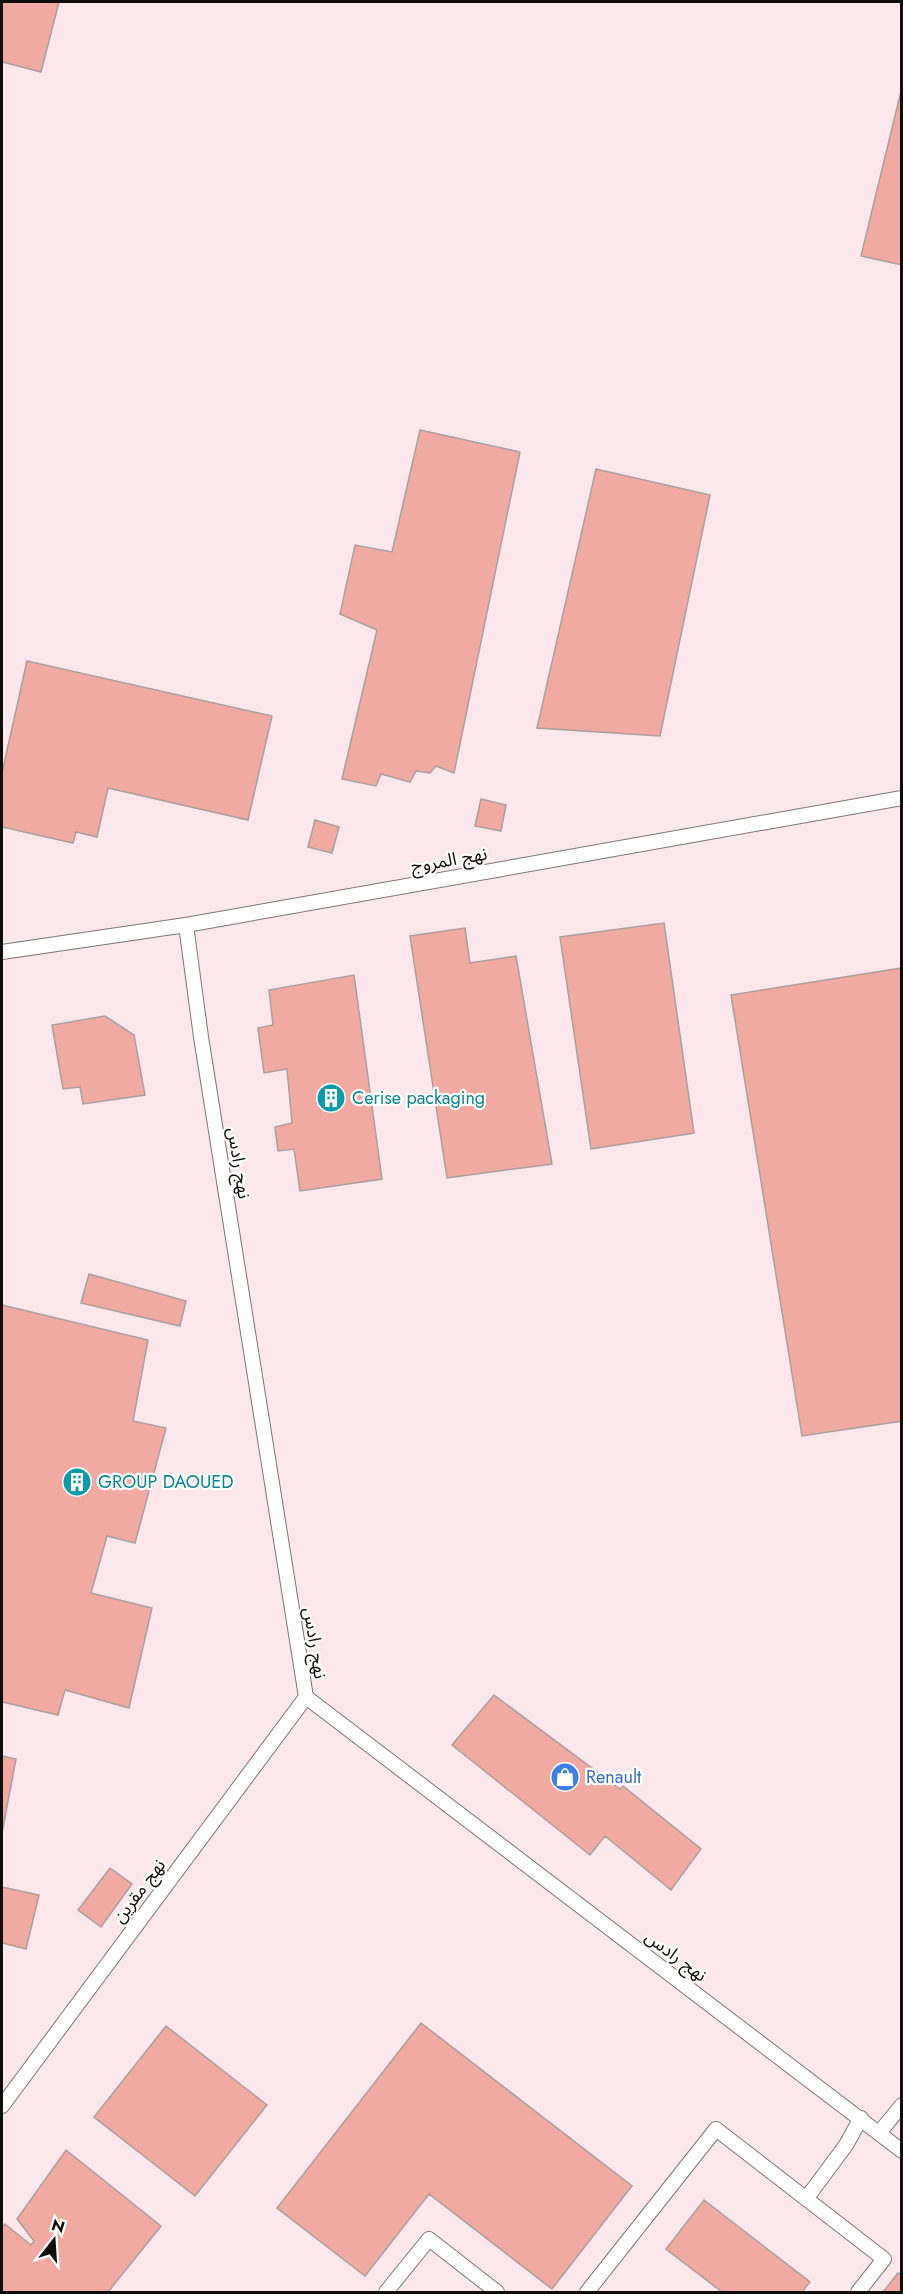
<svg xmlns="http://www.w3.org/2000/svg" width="903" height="2294" font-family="Jost,'Noto Sans Arabic',sans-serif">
  <rect width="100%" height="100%" fill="#fcf6ed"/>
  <!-- industrial -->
  <path fill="#fce7ec" d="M2,2H901V2292H2Z"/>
  <!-- building -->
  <path fill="#f0aaa2" stroke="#aa9e9d" stroke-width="1.5" d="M2,2H59L41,72L2,62Z
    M902,87V265L861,256Z
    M420,430L520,452L454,773L436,766L430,773L416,771L410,782L381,774L376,786L342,779L377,630L340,614L355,545L392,552Z
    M596,469L710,495L660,736L537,728Z
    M27,661L272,716L248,820L108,788L97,837L76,832L73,843L2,827V773Z
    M481,799L506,805L501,831L475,826Z
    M315,820L339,827L332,853L308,847Z
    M664,923L694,1133L591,1149L560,937Z
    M465,928L470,963L516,956L552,1164L447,1178L410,936Z
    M902,968V1421L802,1436L731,995Z
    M354,975L382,1179L300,1191L294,1149L278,1151L275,1127L292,1123L287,1069L264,1073L258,1028L273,1025L269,990Z
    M105,1016L134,1035L145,1095L83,1104L80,1087L63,1089L52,1025Z
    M89,1274L186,1301L180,1326L81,1303Z
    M2,1305L148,1340L133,1421L166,1428L135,1543L107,1536L91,1593L152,1608L129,1708L65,1690L58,1715L2,1702Z
    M494,1695L620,1789L623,1786L701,1849L671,1890L605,1836L590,1855L452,1745Z
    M2,1756L16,1759L2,1833Z
    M110,1868L132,1884L101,1927L78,1910Z
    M2,1887L39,1895L26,1949L2,1943Z
    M421,2023L632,2186L552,2289L429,2194L365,2276L277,2208Z
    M166,2026L267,2105L195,2196L94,2117Z
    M66,2150L161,2226L108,2292H2V2227L5,2224L31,2245L34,2241L17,2219Z
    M704,2200L810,2282L802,2292H722L666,2249Z
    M898,2273L902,2275V2292H883Z"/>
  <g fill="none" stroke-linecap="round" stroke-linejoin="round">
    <!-- service casing -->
    <g stroke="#7a756d" stroke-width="16">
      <path id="service" d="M186,925L201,1037L306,1697L902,2151
        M2,952L186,925L902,798
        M2,2106L306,1697
        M879,2133L902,2105
        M806,2199L846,2145L861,2118
        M386,2292L429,2239L497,2292
        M587,2292L716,2129L884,2259L858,2292"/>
    </g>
    <!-- service -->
    <use href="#service" stroke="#fff" stroke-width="14"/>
  </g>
  <!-- icons -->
  <defs>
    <g id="building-disc" transform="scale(1.5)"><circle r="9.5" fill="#0f9aa8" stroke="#fff"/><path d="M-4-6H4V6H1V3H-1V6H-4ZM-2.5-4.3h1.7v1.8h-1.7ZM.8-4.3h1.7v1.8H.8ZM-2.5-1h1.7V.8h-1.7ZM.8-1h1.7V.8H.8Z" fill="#fff"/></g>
    <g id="shop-disc" transform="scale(1.5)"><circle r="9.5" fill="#3f7fe0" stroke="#fff"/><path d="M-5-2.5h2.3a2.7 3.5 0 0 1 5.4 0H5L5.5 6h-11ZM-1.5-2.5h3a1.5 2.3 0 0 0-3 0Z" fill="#fff"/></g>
  </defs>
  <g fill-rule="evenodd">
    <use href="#building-disc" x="331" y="1098"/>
    <use href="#building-disc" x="77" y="1482"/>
    <use href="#shop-disc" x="565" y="1777"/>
  </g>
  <g text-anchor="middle" stroke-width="4.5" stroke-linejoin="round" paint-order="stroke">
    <!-- street labels -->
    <g font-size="18" fill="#0f0d0a" stroke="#fff">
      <text transform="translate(449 860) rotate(-10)" y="6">نهج المروج</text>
      <text transform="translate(239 1163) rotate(81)" y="6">نهج رادس</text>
      <text transform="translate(315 1643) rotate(81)" y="6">نهج رادس</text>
      <text transform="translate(139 1891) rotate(-53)" y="6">نهج مقرين</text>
      <text transform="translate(676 1956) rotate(37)" y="6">نهج رادس</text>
    </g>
    <!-- culture labels -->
    <g font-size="18" fill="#0d838f" stroke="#fff" text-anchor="start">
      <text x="352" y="1104">Cerise packaging</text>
      <text x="98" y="1488">GROUP DAOUED</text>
    </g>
    <!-- shop labels -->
    <g font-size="18" fill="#366cbe" stroke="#fff" text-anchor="start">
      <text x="586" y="1783">Renault</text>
    </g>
  </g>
  <!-- border -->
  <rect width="903" height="2294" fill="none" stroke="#0f0d0a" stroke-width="6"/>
  <!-- north arrow -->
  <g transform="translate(54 2240) rotate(17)" stroke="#ffffff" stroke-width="4.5" paint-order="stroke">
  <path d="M0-4.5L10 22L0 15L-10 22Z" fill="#0f0d0a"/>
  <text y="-9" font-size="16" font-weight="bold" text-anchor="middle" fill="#0f0d0a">N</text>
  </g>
</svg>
